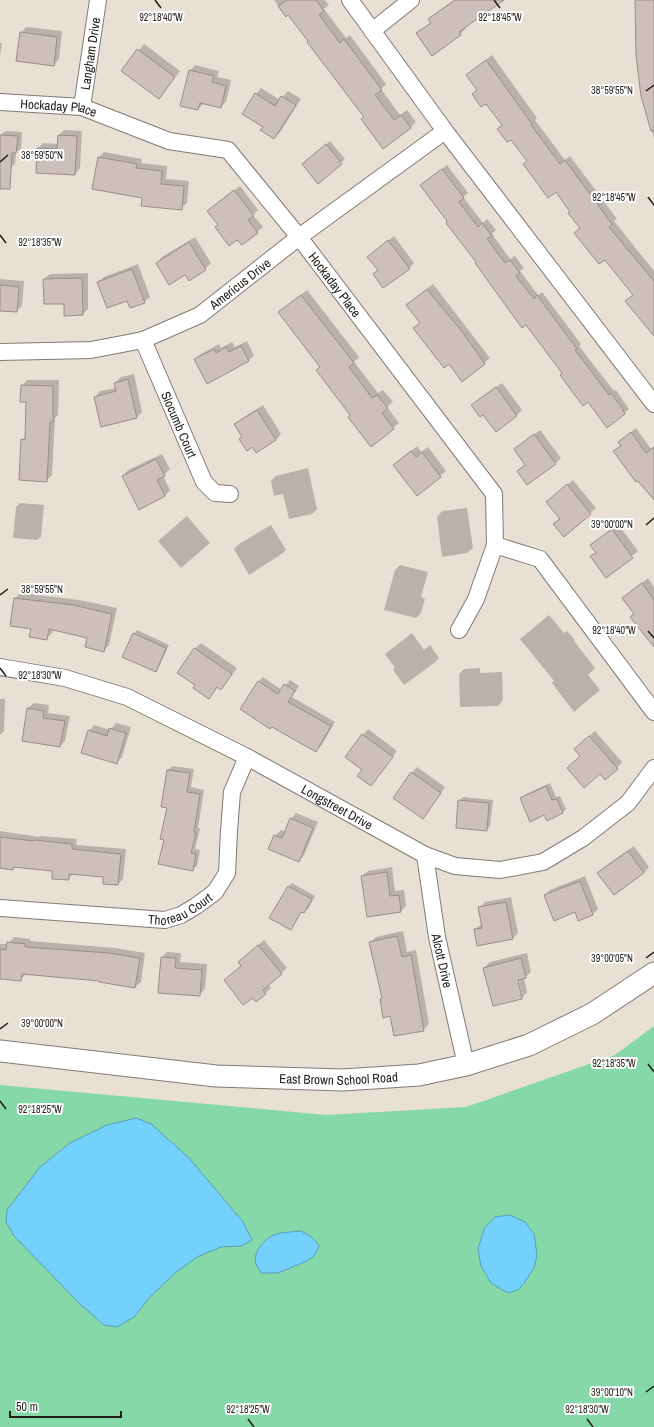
<svg xmlns="http://www.w3.org/2000/svg" width="654" height="1427" font-family="'Archivo Narrow',sans-serif">
  <rect width="100%" height="100%" fill="#e8dfd5"/>
  <!-- park -->
  <path fill="#85d8a8" d="M654,1026V1427H0V1085L326,1115L466,1107L615,1055Z"/>
  <!-- water -->
  <path fill="#73d1fc" stroke="#5a9bb8" d="M136,1118L151,1124L189,1158L243,1222L252,1240L241,1246L221,1247L197,1257L175,1273L150,1297L134,1317L117,1327L104,1325L80,1304L14,1236L6,1222L7,1210L40,1167L70,1143L107,1125Z
    M510,1215L525,1222L534,1234L537,1255L534,1268L525,1282L518,1290L508,1293L491,1283L481,1266L478,1249L484,1229L495,1217Z
    M301,1231C309,1235 314,1238 319,1246L315,1255L307,1261L278,1273H261C260,1270 257,1267 256,1264C252,1253 265,1238 276,1234C283,1232 293,1232 301,1231Z"/>
  <!-- shadow -->
  <path fill="#0003" fill-rule="evenodd" d="M274,0H325L329,5L324,9L346,38L350,35L386,84L381,89L400,115L407,110L416,122L410,128L365,117L288,14L286,16Z
    M454,0H502L465,27L466,28L460,34L432,54L417,34L431,22L429,19L435,14Z
    M636,0H654V139L642,96Z
    M26,27L62,31L59,59L54,65L21,33Z
    M0,43H2L0,57Z
    M144,44L180,71L159,98L123,71Z
    M492,55L537,118L535,120L565,160L570,156L617,219L614,221L654,271V333L634,294L605,258L575,233L580,228L571,211L556,190L528,160L486,102L473,94L478,89L467,75Z
    M195,65L219,71L217,77L231,80L226,102L220,107L204,103L198,109L190,71Z
    M261,88L280,100L288,91L301,99L280,132L274,138L264,126L256,94Z
    M64,130L82,131L80,168L75,174L38,149L43,143L59,144V135Z
    M5,131L22,132L21,148L16,153L15,164L10,168H0V136Z
    M330,141L345,159L318,182L307,161Z
    M104,152L142,159L141,163L167,166L166,179L189,181L187,203L181,208L143,197L99,157Z
    M447,165L468,193L463,197L483,223L487,219L496,230L492,234L510,259L515,256L524,268L520,271L538,295L542,292L581,344L579,346L614,391L616,390L629,409L607,426L588,401L563,373L477,262L422,185Z
    M240,186L258,210L253,215L263,227L257,232L219,224L214,206Z
    M394,236L414,263L409,268L378,270L368,257Z
    M195,237L211,263L205,269L189,279L186,274L157,263L162,257Z
    M138,264L150,297L144,302L99,283L104,277Z
    M88,273V309L83,314L65,303L44,279L50,274Z
    M0,279L24,281L22,306L16,311L0,310Z
    M433,284L490,358L462,380L449,363L414,328L421,322L407,305Z
    M307,290L359,357L354,362L378,393L383,390L393,402L387,407L399,423L371,446L352,415L317,370L321,366L285,307Z
    M247,341L254,355L249,360L207,382L195,359L201,354L219,344L221,348L232,342L235,347Z
    M134,374L142,412L137,417L101,426L95,397L100,391L116,388L115,383L121,377Z
    M27,380H59L58,415L55,418L52,475L46,481L22,440L26,436L27,401L22,386Z
    M502,383L522,410L516,416L478,400Z
    M263,405L281,434L276,440L243,437L235,425L241,419Z
    M636,428L651,449L654,447V499L615,451L621,445L624,438Z
    M540,430L561,458L556,463L518,471L526,464L516,449Z
    M417,446L421,452L428,447L446,471L440,476L395,465Z
    M162,454L170,469L163,476L170,490L165,496L123,476L128,470Z
    M308,468L317,509L312,514L289,519L283,494L274,496L271,481L276,476Z
    M573,480L596,508L564,535L555,524L561,518L547,502Z
    M20,503L44,505L41,537L37,540L13,538L16,507Z
    M467,508L473,548L467,553L442,557L437,517L442,511Z
    M187,516L210,543L181,568L158,541Z
    M618,524L638,551L606,576L592,557L596,552L597,540Z
    M271,525L286,550L280,555L249,575L234,549L239,544Z
    M400,565L428,572L421,597L425,599L421,613L416,618L384,610L395,570Z
    M648,578L654,587V645L635,614L623,598Z
    M21,593L79,600L117,608L109,645L103,651L88,637L53,629L52,633L47,638L32,628L12,625L15,598Z
    M549,615L564,633L567,631L575,640L574,641L595,668L588,675L600,690L574,712L552,683L554,681L520,639Z
    M137,630L169,645L159,667L156,671L134,634Z
    M412,633L424,650L430,645L439,658L434,663L404,685L393,670L395,668L385,654Z
    M201,643L237,668L226,683L221,689L218,687L209,698L196,685L195,649Z
    M480,668V673L502,672L503,700L498,706L460,707L459,674L464,669Z
    M263,677L282,690L290,680L299,686L292,697L335,722L321,746L316,751L258,682Z
    M0,699H5L4,731L0,735Z
    M34,703L49,705L48,713L70,716L65,741L60,746L28,708Z
    M116,723L131,727L122,757L117,762L89,731L94,725L110,730Z
    M368,729L397,751L371,785L363,770V735Z
    M595,731L622,762L617,768L581,756L580,744Z
    M172,766L194,769L191,787L204,790L198,828H200L195,849L200,850L197,866L192,870L165,839L168,807V770Z
    M417,767L445,787L428,812L412,773Z
    M550,783L556,797L560,796L566,809L562,813L545,814L521,798L524,795Z
    M463,797L493,800L490,826L487,830L459,801Z
    M296,813L318,822L304,855L299,861L275,836L281,830L285,832L291,819Z
    M0,831L39,837L40,836L77,839L76,845L126,849L123,879L118,884L104,876L73,874L68,879L53,870L15,866L12,869L0,867Z
    M634,846L649,867L644,873H599L604,867Z
    M392,867L395,891L404,890L406,906L401,911L362,876L368,871Z
    M585,876L598,909L593,914L579,920L575,911L545,895L550,890Z
    M292,883L315,896L308,909L304,912L302,911L294,925L291,929L271,918L289,886Z
    M511,897L518,933L512,939L475,929L482,924L479,908L485,902Z
    M403,931L407,952L416,950L429,1024L423,1030L391,1015L381,999L382,997L371,942L376,937Z
    M14,937L30,939V941L115,948L145,953L141,982L135,987L100,980L26,974L20,980L0,978V944H8Z
    M264,940L287,968L268,984L271,988L257,1001L253,996L225,980L242,965L239,962Z
    M167,952L181,953L180,962L207,964L205,989L199,995L162,957Z
    M527,953L531,972L524,978L527,992L522,998L493,1005L484,968L490,962ZM518,975L522,995H520L516,976Z"/>
  <!-- building -->
  <path fill="#cdbfbb" stroke="#9a8d89" d="M287,0H316L324,11L319,15L340,43L344,39L382,90L375,95L394,120L401,115L411,128L383,149L361,119L364,117L307,42L308,41L288,15L286,17L278,6Z
    M455,0H504L459,32L461,35L432,56L416,33L431,23L428,19Z
    M635,0H654V130L651,131L641,96L636,56Z
    M20,32L57,37L54,66L16,61Z
    M137,49L175,77L159,99L121,71Z
    M486,60L532,124L531,125L560,164L565,160L612,224L609,227L654,281V336L625,301L633,295L605,260L599,264L574,233L580,228L568,213L570,212L556,192L548,198L523,164L527,161L511,140L507,142L497,129L502,125L486,104L481,107L472,94L477,90L466,75Z
    M189,70L214,76L212,82L226,86L221,108L200,103L198,110L180,106Z
    M255,93L275,106L281,96L296,105L274,139L260,130L263,127L242,114Z
    M0,135L18,136L16,153H12L10,189H0Z
    M58,135L77,136L75,175L36,173L37,148L57,149Z
    M326,144L342,164L318,184L302,164Z
    M98,157L137,164L136,168L162,171L161,184L184,186L182,210L141,206L142,198L92,189Z
    M442,169L464,198L459,202L478,227L482,223L492,236L487,239L505,263L510,260L520,273L516,276L534,299L537,295L577,349L575,350L609,395L611,393L622,408L625,414L607,428L588,402L583,406L560,375L562,373L526,325L522,328L475,263L476,262L446,223L447,221L420,185Z
    M234,190L254,216L248,220L258,233L242,245L237,240L229,246L215,227L218,225L207,211Z
    M388,240L410,269L383,288L373,274L378,270L367,257Z
    M189,242L206,270L189,281L185,275L169,285L156,263Z
    M132,269L145,303L130,308L127,301L107,308L97,282Z
    M82,278L83,315L64,316V304H44L43,279Z
    M0,285L19,287L17,312L0,311Z
    M427,289L463,333L485,364L462,382L449,364L444,368L413,328L420,323L406,305Z
    M301,295L354,363L349,367L372,398L377,395L388,408L382,413L394,429L371,447L348,417L350,415L316,370L320,367L278,312Z
    M241,346L249,361L207,384L194,359L214,349L216,353L226,347L229,352Z
    M128,379L137,418L101,427L94,397L116,391L114,383Z
    M21,385L53,386V422H50L47,482L19,480L21,439L25,440L26,402H20Z
    M496,387L517,416L496,432L483,415L480,417L471,405Z
    M257,410L276,440L256,453L252,447L247,451L239,439L242,437L234,424Z
    M631,432L646,453L654,447V500L638,481L636,482L613,451L621,446L618,442Z
    M534,434L556,464L527,485L517,471L525,465L514,449Z
    M411,451L416,457L422,452L441,477L417,496L393,465Z
    M156,459L165,476L157,480L165,496L139,510L122,476Z
    M567,484L591,514L564,537L553,524L560,519L546,502Z
    M612,529L633,558L606,578L590,556L596,553L590,545Z
    M642,583L654,600V647L630,617L634,614L622,598Z
    M14,598L73,605L112,614L104,652L85,647L87,638L49,629L47,640L29,637L31,629L10,626Z
    M133,633L166,648L156,672L122,657Z
    M194,648L232,674L221,690L217,687L209,699L193,688L195,685L177,673Z
    M258,681L278,694L284,684L295,691L288,702L331,726L316,752L272,727L270,729L240,709Z
    M27,708L44,711L43,718L65,721L60,747L22,741Z
    M109,728L126,733L117,764L81,753L88,730L107,736Z
    M362,734L393,757L371,786L357,776L362,770L345,757Z
    M589,736L618,769L605,780L600,774L584,788L567,768L580,756L574,749Z
    M167,770L190,773L187,792L200,794L194,832L196,833L191,853L196,854L193,871L158,864L164,840L160,839L167,808L161,807Z
    M411,772L441,793L423,819L393,798Z
    M546,786L552,800L557,799L563,813L547,821L544,815L530,822L520,798Z
    M458,800L489,803L487,831L456,828Z
    M290,818L313,828L299,862L268,849L274,835L282,838Z
    M0,837L34,841V840L72,844V849L121,854L118,885L103,884V877L69,874V880L52,879V871L13,867V870L0,868Z
    M628,851L644,873L614,895L597,873Z
    M387,872L390,896L399,895L401,912L367,917L361,876Z
    M580,881L593,915L578,921L575,912L554,921L544,895Z
    M288,886L312,899L304,913L301,912L291,930L269,918Z
    M506,902L513,939L477,946L474,929L482,928L478,907Z
    M397,936L402,957L411,955L424,1031L394,1036L390,1016L383,1018L380,999L382,998L369,942Z
    M7,942L25,944V947L109,953L140,958L135,988L99,982V981L22,974L21,981L0,979V949L6,950Z
    M258,945L282,974L263,990L266,994L256,1002L253,998L243,1005L224,980L241,966L238,962Z
    M161,957L176,958L175,968L202,970L200,996L158,993Z
    M521,958L526,978L518,980L522,999L493,1006L483,968Z"/>
  <g fill="none" stroke-linecap="round" stroke-linejoin="round">
    <!-- minor casing -->
    <g stroke="#837a72" stroke-width="18">
      <g id="minor">
        <path d="M350,0L445,131L654,404"/>
        <path d="M372,31L411,0"/>
        <path id="s1" d="M0,102L82,107L169,141L228,150L299,237L494,494L495,545L476,599L459,630"/>
        <path id="s2" d="M82,107L98,0"/>
        <path id="s3" d="M143,340L204,482L215,493L230,494"/>
        <path id="s4" d="M0,352L91,350L143,340L200,315L299,237L445,131"/>
        <path d="M495,545L540,559L654,712"/>
        <path id="s5" d="M0,667L65,678L127,697L247,757L425,855L455,866L500,870L543,862L583,838L628,803L654,768"/>
        <path id="s6" d="M425,855L437,937L466,1065"/>
        <path id="s7" d="M0,908L165,920L181,915L196,906L215,892L227,873L229,831L232,792L247,757"/>
      </g>
    </g>
    <!-- major casing -->
    <g stroke="#837a72" stroke-width="23">
      <g id="major">
        <path id="s8" d="M0,1051L216,1076L343,1080L419,1075L466,1065L529,1045L592,1014L654,973"/>
      </g>
    </g>
    <!-- minor -->
    <use href="#minor" stroke="#fff" stroke-width="16"/>
    <!-- major -->
    <use href="#major" stroke="#fff" stroke-width="21"/>
  </g>
  <!-- ticks -->
  <path fill="none" stroke="#211d1a" stroke-width="1.5" d="M155,0L161,8M494,0L500,8M646,91L654,85M0,162L8,155M648,197L654,205M0,235L6,243M646,525L654,518M0,595L8,589M648,631L654,638M0,668L6,676M646,958L654,952M0,1029L8,1023M648,1064L654,1072M0,1101L6,1109M646,1392L654,1386M248,1419L254,1427M587,1419L593,1427"/>
  <g text-anchor="middle" stroke-width="4" stroke-linejoin="round" paint-order="stroke">
    <!-- street labels -->
    <g font-size="13" fill="#211d1a" stroke="#fff">
      <text dy="5" stroke="none"><textPath href="#s2" startOffset="54">Langham Drive</textPath></text>
      <text dy="5" stroke="none"><textPath href="#s1" startOffset="59">Hockaday Place</textPath></text>
      <text dy="5" stroke="none"><textPath href="#s4" startOffset="257">Americus Drive</textPath></text>
      <text dy="5" stroke="none"><textPath href="#s1" startOffset="407">Hockaday Place</textPath></text>
      <text dy="5" stroke="none"><textPath href="#s3" startOffset="92">Slocumb Court</textPath></text>
      <text dy="5" stroke="none"><textPath href="#s5" startOffset="368">Longstreet Drive</textPath></text>
      <text dy="5" stroke="none"><textPath href="#s7" startOffset="183">Thoreau Court</textPath></text>
      <text dy="5" stroke="none"><textPath href="#s6" startOffset="107">Alcott Drive</textPath></text>
      <text dy="5" stroke="none"><textPath href="#s8" startOffset="340">East Brown School Road</textPath></text>
    </g>
  </g>
  <g font-size="10" text-anchor="middle" fill="#211d1a" stroke="#fff" stroke-width="4" stroke-linejoin="round" paint-order="stroke">
    <text x="161" y="21">92°18'40"W</text>
    <text x="500" y="21">92°18'45"W</text>
    <text x="612" y="94">38°59'55"N</text>
    <text x="42" y="159">38°59'50"N</text>
    <text x="614" y="201">92°18'45"W</text>
    <text x="40" y="246">92°18'35"W</text>
    <text x="612" y="528">39°00'00"N</text>
    <text x="42" y="593">38°59'55"N</text>
    <text x="614" y="634">92°18'40"W</text>
    <text x="40" y="679">92°18'30"W</text>
    <text x="612" y="962">39°00'05"N</text>
    <text x="42" y="1027">39°00'00"N</text>
    <text x="614" y="1067">92°18'35"W</text>
    <text x="40" y="1113">92°18'25"W</text>
    <text x="612" y="1396">39°00'10"N</text>
    <text x="248" y="1413">92°18'25"W</text>
    <text x="587" y="1413">92°18'30"W</text>
  </g>
  <!-- scale -->
  <path d="M10 1411v6h111v-6" fill="none" stroke="#211d1a" stroke-width="2"/>
  <text x="16" y="1411" font-size="12" fill="#211d1a" stroke="#ffffff" stroke-width="3" paint-order="stroke">50 m</text>
</svg>
